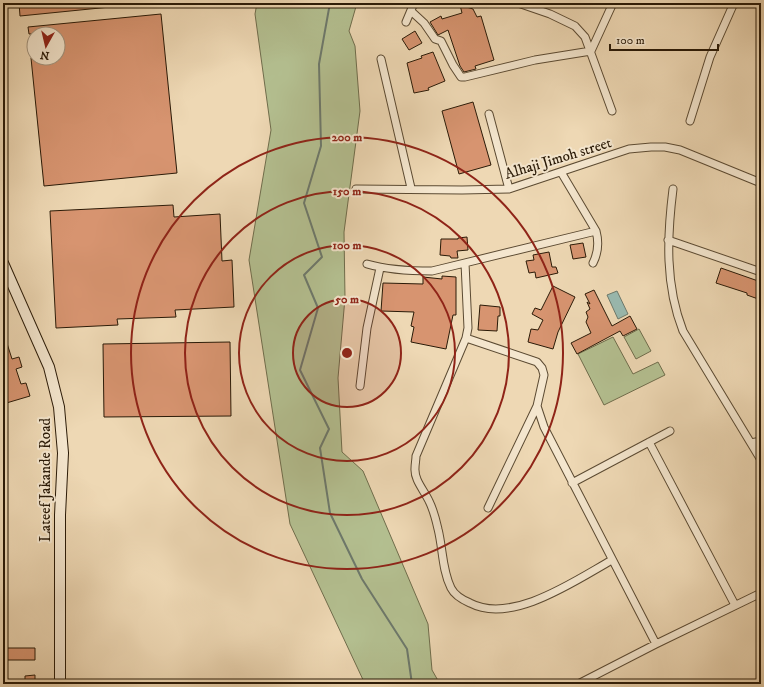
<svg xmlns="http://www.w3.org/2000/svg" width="764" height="687" font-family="'IM FELL DW Pica',serif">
  <rect width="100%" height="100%" fill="#eed8b4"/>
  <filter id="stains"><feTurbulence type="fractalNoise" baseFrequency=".005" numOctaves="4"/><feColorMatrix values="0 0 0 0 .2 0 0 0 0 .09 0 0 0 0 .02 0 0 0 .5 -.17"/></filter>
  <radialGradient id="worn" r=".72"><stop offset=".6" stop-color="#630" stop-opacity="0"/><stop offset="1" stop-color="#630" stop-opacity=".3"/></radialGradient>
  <!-- green -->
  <path fill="#b4c091" stroke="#6f6d4c" d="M257,3H357L349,31L355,46L360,111L344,232L345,298L338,378L342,452L363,471L428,624L432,670L440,684H365L290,524L249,260L271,130L255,14Z
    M639,329L651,351L636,359L624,337Z
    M613,337L633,374L658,362L665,375L604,405L578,354Z"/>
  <!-- water -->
  <path fill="#99b9af" stroke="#6d796c" d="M617,291L628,314L618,319L607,295Z"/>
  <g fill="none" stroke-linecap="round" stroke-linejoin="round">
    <!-- stream -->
    <path stroke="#6d796c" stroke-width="2" d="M330,3L319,64L321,146L304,203L322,257L304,275L318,308L300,370L329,429L320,448L330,513L362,579L407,649L412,684"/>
  </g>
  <!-- building -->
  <path fill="#d79470" stroke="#2a1a07" d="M19,3H110V7L20,16Z
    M460,5L473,9L477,17L481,16L494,60L475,66L476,69L464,72L460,66L448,30L438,35L430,22L441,16L442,19L462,13Z
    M161,14L177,173L44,186L31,58H58V34H29L28,27Z
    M415,31L422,43L409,50L402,39Z
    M433,52L445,81L428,88L429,90L414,93L407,63L422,58L421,56Z
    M473,102L491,165L459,174L442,111Z
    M173,205L174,217L220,214L222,261L232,260L234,307L175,310L176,317L117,319L118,325L56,328L50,211Z
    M467,237L468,250L457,251L458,258H451L450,256L440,255L441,239H458V238Z
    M583,243L586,257L573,259L570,245Z
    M549,252L552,267H556L558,273L536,278L535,272L529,273L526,261L534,260L533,255Z
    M721,268L761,282V300L747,295V293L716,283Z
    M442,276L456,277V315H453L446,349L411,342L414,327L411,326L414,312L381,311L383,283L423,284V277L442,279Z
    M553,286L575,297L558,332L553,349L528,342L531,329L538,330L543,320L532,314L535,308L541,310Z
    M594,290L612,326L630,316L637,329L623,336L620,331L577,354L571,343L591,333L586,322L588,317L586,312L590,309L587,302L590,304L585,294Z
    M480,305L500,307V316H498L497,331L478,330Z
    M3,334H4L12,359L19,357L22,367L16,369L21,384L26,383L30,396L3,404Z
    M230,342L231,416L104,417L103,344Z
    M3,648H35V660H3Z
    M35,675V682L25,683V676Z"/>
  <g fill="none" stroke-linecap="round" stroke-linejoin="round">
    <!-- minor casing -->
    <g stroke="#5b4a32" stroke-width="9">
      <path id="minor" d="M518,3L550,14L575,26L585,37L612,111
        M411,11L424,23L435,39L441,41L453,65L461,77H465L535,60L591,51
        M406,22L414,3
        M591,51L613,3
        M381,59L411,188
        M489,114L509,189
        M690,121L710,57L734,3
        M561,172L596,231C599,242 598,253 593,263
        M356,189L462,190L509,189L629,149L651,147H665L680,150L761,183
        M673,189C667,237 665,285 683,331L761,460
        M668,240L761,272
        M465,263L468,328L466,338L416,456C416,460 415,464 415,468C414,480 424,490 429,501C433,509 436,520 438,529C443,549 442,570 451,588C455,596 463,600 470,603C512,625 576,580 612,560
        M367,264C388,270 410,271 432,271L596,231
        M466,338L537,362L542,368L544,375L537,406L544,427L656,644
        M360,386L367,328L380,268
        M649,442L735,605
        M751,443L761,441
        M572,483L670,431
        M488,508L537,406
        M578,684L656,644L761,593"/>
    </g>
    <!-- secondary casing -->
    <g stroke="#2a1a07" stroke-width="12">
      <path id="secondary" d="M3,263L49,367L59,407L63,453L60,515V684"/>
    </g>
    <!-- minor -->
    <use href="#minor" stroke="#f4e6ce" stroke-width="7"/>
    <!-- secondary -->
    <use href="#secondary" stroke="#f4e6ce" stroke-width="10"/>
  </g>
  <!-- distance rings -->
  <circle cx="347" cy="353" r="54" fill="#8f2418" fill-opacity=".12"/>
  <g fill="none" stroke="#8f2418" stroke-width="2">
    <circle cx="347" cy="353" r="54"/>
    <circle cx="347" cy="353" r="108"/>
    <circle cx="347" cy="353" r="162"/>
    <circle cx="347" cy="353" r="216"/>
  </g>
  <g text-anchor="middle" stroke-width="4" stroke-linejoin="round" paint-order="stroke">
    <!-- street labels -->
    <g font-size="15" fill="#2a1a07" stroke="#f4e6ce">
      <text transform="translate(558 158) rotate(-17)" y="5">Alhaji Jimoh street</text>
      <text transform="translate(45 480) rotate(-90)" y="5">Lateef Jakande Road</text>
    </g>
  </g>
  <circle cx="347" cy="353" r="6" fill="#8f2418" stroke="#f4e6ce" stroke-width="2"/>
  <g font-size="12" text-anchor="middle" font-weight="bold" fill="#8f2418" stroke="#f4e6ce" stroke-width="4" stroke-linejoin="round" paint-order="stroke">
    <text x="347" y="141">200 m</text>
    <text x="347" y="195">150 m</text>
    <text x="347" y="249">100 m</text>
    <text x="347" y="303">50 m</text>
  </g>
  <!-- margin -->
  <rect width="764" height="687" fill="none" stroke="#eed8b4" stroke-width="16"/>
  <rect x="4" y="4" width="756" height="679" fill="none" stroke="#2a1a07" stroke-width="2"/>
  <rect x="8" y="8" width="748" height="671" fill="none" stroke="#2a1a07"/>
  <!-- north arrow -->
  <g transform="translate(46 46) rotate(188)"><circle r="19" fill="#f4e6ce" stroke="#a3947e"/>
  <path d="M0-3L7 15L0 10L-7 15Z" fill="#8f2418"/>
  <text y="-6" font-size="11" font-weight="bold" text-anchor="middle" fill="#2a1a07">N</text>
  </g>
  <!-- scale -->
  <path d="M610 44v6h108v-6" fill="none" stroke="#2a1a07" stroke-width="2"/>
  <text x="616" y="44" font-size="12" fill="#2a1a07" stroke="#f4e6ce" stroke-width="3" paint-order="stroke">100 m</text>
  <rect width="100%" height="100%" filter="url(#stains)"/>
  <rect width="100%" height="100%" fill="url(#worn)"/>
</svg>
